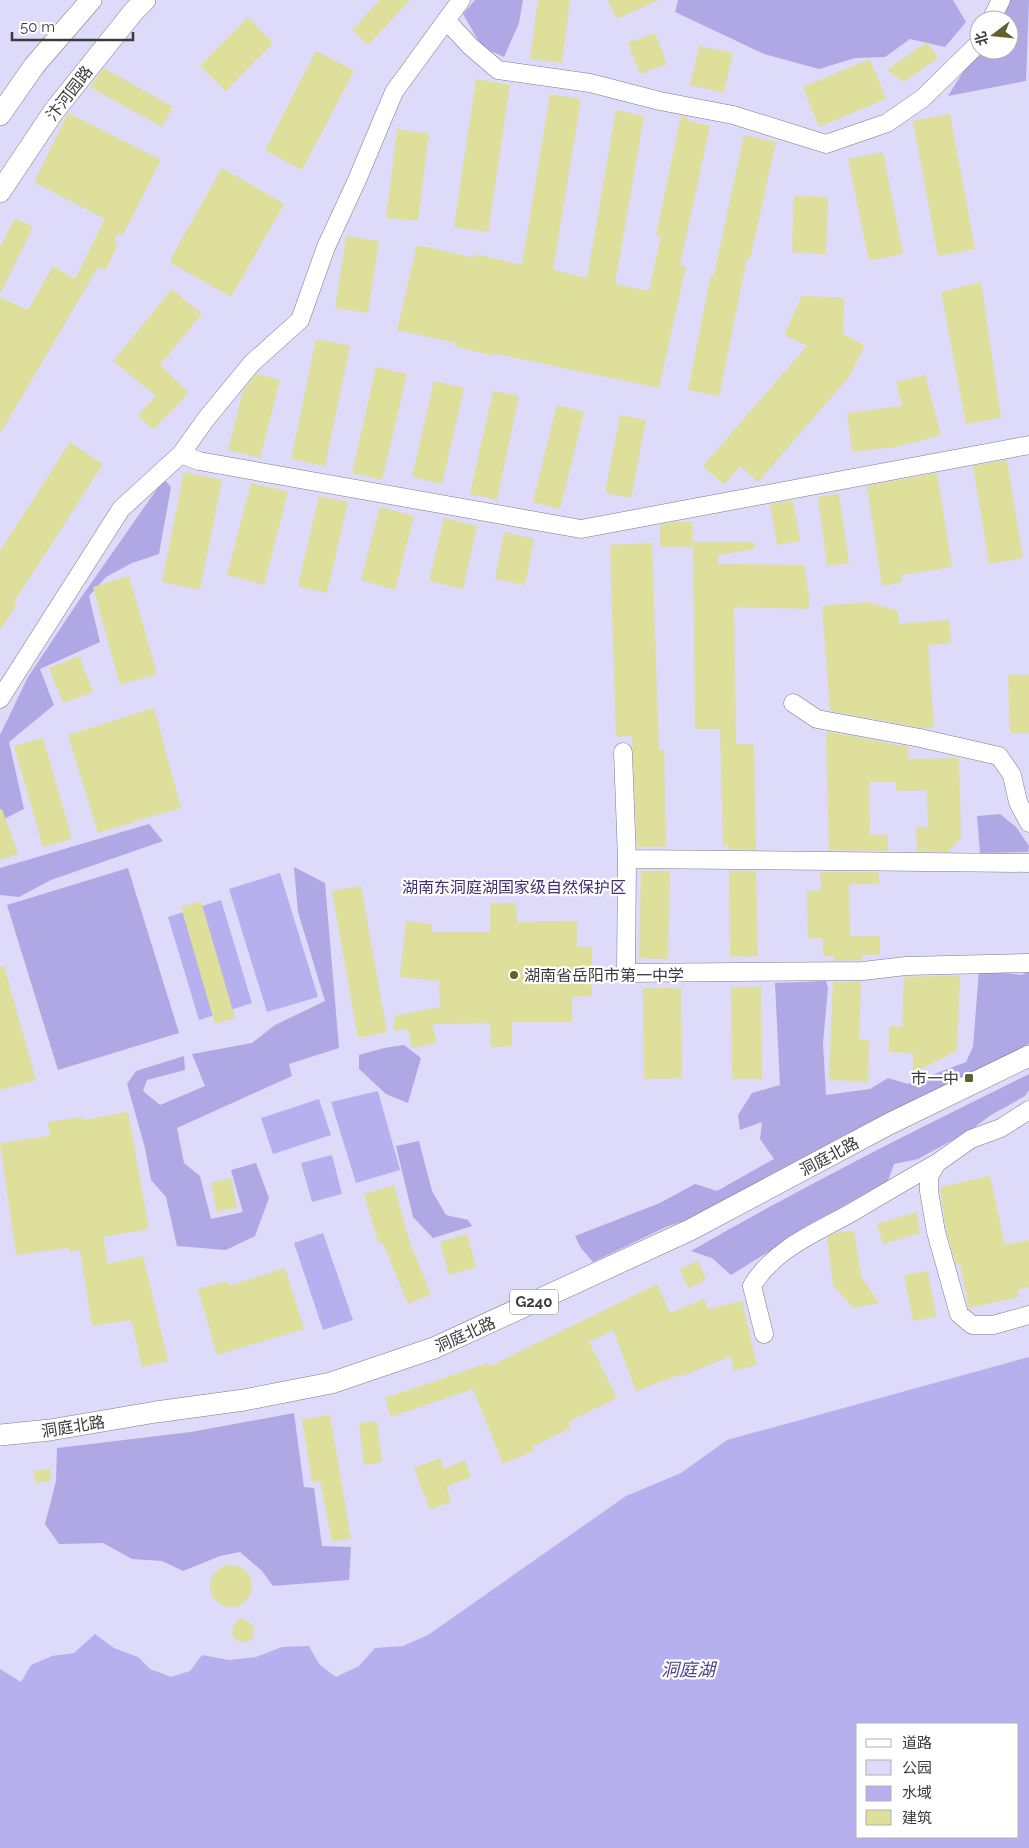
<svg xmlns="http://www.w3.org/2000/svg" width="1029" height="1848" font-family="Raleway,'Noto Sans SC',sans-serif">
  <rect width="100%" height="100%" fill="#f1f1f8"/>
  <!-- green -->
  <path fill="#dddafa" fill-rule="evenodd" d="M0,0H1029V1848H0ZM979,20H1009V50H979ZM858,1724H1018V1837H858Z"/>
  <!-- forest -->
  <path fill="#afa8e5" d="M475,0H523L519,23L504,57L482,47L463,14Z
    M678,0H953L966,22L945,47L910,39L885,57L855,58L819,69L764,54L675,12Z
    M1008,0H1029L1026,81L948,96L979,46V50H1009V20H996Z
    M164,479L171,487L159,554L132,563L106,577L89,596L100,642L40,669L54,705L9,742L24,809L0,821V735L28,677L80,599Z
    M1000,814L1016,827L1029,846L1028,852L980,853L977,816Z
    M149,824L163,841L51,880L19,897L0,895V868Z
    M294,867L325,883L339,1048L289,1064L292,1076L177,1128L184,1163L200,1176L211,1219L243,1212L231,1170L256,1163L269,1198L255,1236L226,1250L177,1246L166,1197L151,1180L145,1148L127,1084L136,1071L184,1056L185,1070L147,1080L143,1091L160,1105L205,1086L192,1054L252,1043L275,1025L325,1001L298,912Z
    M128,868L179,1033L58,1070L7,905Z
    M979,970L1022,975L1029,971V1044L839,1138L692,1218L666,1227L593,1262L581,1248L575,1236L660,1203L695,1184L717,1191L774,1159L760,1139L762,1122L740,1130L738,1115L752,1093L780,1085L775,983L826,981L828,988L823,1043L826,1095L870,1089L888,1078L908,1084L966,1062L973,1047Z
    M404,1045L421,1058L408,1103L386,1094L359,1069V1055L384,1048Z
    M1029,1074V1090L1025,1096L991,1115L969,1131L918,1159L894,1164L888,1181L841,1207L731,1275L712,1258L691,1251C802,1187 915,1130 1029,1074Z
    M419,1141L432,1191L446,1215L468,1220L472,1226L433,1238L413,1217L396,1146Z
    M294,1413L304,1487L314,1488L322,1546L351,1547L349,1580L273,1586L262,1571L240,1552L220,1556L183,1571L162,1561L132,1559L103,1543L59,1544L45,1524L56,1481L57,1448L191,1432Z"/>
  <!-- water -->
  <path fill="#b6b0ee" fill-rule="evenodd" d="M280,873L318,997L267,1012L229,889Z
    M221,900L252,1003L199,1020L168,917Z
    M378,1091L400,1170L356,1183L331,1102Z
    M319,1099L331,1135L273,1154L261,1118Z
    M332,1155L342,1194L312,1202L301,1163Z
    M323,1233L353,1320L323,1330L294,1243Z
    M1029,1357V1848H0V1669L21,1682L31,1665L52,1656L74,1653L95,1634L114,1648L138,1657L150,1669L171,1677L190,1671L202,1655L229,1660L256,1657L282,1647L309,1646L319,1664L336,1677L359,1666L375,1648L403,1646L428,1635L626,1496L681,1473L727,1440ZM858,1724H1018V1837H858Z"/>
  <!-- building -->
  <path fill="#dddf9b" d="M380,0H410L368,45L352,30Z
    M538,0H570L562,63L530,59Z
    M608,0H659L617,19Z
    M248,17L273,43L226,91L200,66Z
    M655,33L667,64L640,74L628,43Z
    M927,42L938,58L903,82L887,70Z
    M699,46L733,53L724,93L690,85Z
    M316,51L354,71L302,170L265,150Z
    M870,59L886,99L819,127L803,87Z
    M104,68L173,107L162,127L90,87Z
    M476,79L510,85L488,232L454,227Z
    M550,94L581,99L553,270L587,278L616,110L644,116L615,284L649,291L661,236L656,235L681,116L687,117L689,121L710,126L680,265L686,266L659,388L493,353V356L455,346L456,343L397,330L417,245L475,258L476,254L522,265Z
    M68,113L161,160L123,235L119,233L114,241L118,244L105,271L98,267L0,434V297L28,310L53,266L75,279L105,219L34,182Z
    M950,114L975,249L938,256L913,121Z
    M397,129L429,134L418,221L386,218Z
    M744,135L776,142L750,259L747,258L719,396L688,390L711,274L714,275Z
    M883,152L903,254L869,261L848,159Z
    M222,168L284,204L231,297L171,263V258Z
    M794,196L828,197L826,254L792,252Z
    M15,218L33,227L0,294V247Z
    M346,236L379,241L368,313L335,308Z
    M981,282L1001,418L966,424L941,292Z
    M172,289L202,314L160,365L189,393L153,430L138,415L156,396L113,361Z
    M802,296L844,298L843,334L865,345L849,377L758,482L740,466L724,485L703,466L807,346L784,335Z
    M316,339L350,346L325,466L291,459Z
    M376,367L407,374L382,480L352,473Z
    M256,374L280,380L260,458L228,450L243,391Z
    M925,375L941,435L896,447L852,452L847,413L902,406L896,382Z
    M434,381L464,388L442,484L412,477Z
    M493,391L519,396L497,500L470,494Z
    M557,405L584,412L560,509L533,502Z
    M620,415L646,420L631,498L605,493Z
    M70,442L103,464L14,602L17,604L0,631V551Z
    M1007,460L1023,558L989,564L973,466Z
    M184,472L222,480L200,590L162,582Z
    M937,473L952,567L901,575L902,582L882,586L867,486Z
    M251,483L288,492L264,585L227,575Z
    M839,494L849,563L827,566L818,497Z
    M319,496L348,502L327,593L298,586Z
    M793,500L800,541L777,545L770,504Z
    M380,507L414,516L395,590L361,580Z
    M444,518L477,526L463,589L429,581Z
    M673,522H692L693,547H660V525Z
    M504,532L534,539L525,585L495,579Z
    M693,542H754L755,549L718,555V564L804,565L809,599V609L734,607L736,744H754L756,850L728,849V845L723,846L720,729H695Z
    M652,543L659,750H664L666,847H637L632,736L616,737L610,545Z
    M129,576L157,674L120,685L93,587Z
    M868,602L898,611L899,624L949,620L951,643L928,645L934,727L922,728L830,711L822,606Z
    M79,656L93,692L63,703L49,668Z
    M1008,675H1029V733H1010Z
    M154,708L181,808L131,822L132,823L98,833L68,735Z
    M826,731L908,747V759L959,758L961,837L948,852L917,851L916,827H928L927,790L896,791V782H869L870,835H887L888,851L829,850Z
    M43,738L72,839L43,847L14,746Z
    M0,809H2L18,854L0,860Z
    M641,871H670L668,959L639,958Z
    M729,871H756L758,956L730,957Z
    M820,872H879V884H849L850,936H880V955H862V960L834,961V956H823V938H808L807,891L821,890Z
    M361,886L387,1032L358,1038L332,891Z
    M201,901L235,1018L215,1024L181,907Z
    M490,903H516L517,922L577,921V947H592V996L572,997V1022H512V1046L491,1047L490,1023L432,1024L437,1043L412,1048L408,1029L393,1031L395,1016L440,1007L439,981L400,977L406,921L432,924L431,932H490Z
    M4,966L36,1080L0,1090V967Z
    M949,976H960L957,1051L913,1073V1053L889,1052V1026L902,1027L904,977Z
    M833,982H861L859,1039L869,1040L868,1082L829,1080Z
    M731,987H761L762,1079H732Z
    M643,988H681L682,1078L644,1079Z
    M128,1112L149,1229L103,1237L108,1264L143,1256L168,1361L142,1367L131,1320L92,1326L80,1250L70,1252L69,1248L16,1255L0,1143L50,1136L48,1122L83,1117V1120Z
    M990,1176L1005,1245L1029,1240V1287L1017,1290L1019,1297L969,1308L960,1264L956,1265L946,1230L940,1187Z
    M231,1178L237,1207L217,1212L211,1183Z
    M394,1185L410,1243L431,1294L408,1304L383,1243L379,1244L364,1194Z
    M917,1212L920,1233L883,1244L877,1224Z
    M854,1231L861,1276L879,1303L853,1308L833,1285L827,1238L835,1233Z
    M467,1234L476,1267L449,1275L440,1242Z
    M698,1261L706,1280L688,1288L680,1269Z
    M285,1268L304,1329L217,1355L198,1289L227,1281L229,1286Z
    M928,1271L936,1317L913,1321L904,1275Z
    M657,1284L670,1313L704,1299L708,1309L742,1301L757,1365L734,1371L731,1356L680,1377L679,1375L636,1391L613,1330L589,1342L617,1398L568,1422L571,1428L532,1447L534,1451L503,1464L473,1389L391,1417L385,1398L488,1363L489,1367Z
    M330,1415L351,1538L332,1542L320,1481L312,1482L302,1419Z
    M377,1421L382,1462L364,1465L359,1423Z
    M440,1458L444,1469L465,1460L471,1477L446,1487L452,1501L430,1510L414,1468Z
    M50,1469L51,1481L35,1483L34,1471Z
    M210 1586a21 21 0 1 1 42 0a21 21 0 1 1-42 0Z
    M239,1618L249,1622L254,1627L253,1638L247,1642L237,1641L232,1635L233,1627Z"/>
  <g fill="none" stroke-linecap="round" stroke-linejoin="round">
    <!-- minor casing -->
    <g stroke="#7d7c83" stroke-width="19">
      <path id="minor" d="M446,20L470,46L498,70L590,83L660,101L733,115L826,144L887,123L923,98L979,43
        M991,20L1001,0
        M181,454L199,461L581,529L1029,445
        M0,699L121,509L181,454L206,419L252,363L300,320L326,247L357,180L394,92L461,0
        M793,703L817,719L920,738L999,756L1012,775L1018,802L1029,823
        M623,752L627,859L626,973L863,971L906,966L1029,963
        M627,859L1029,863
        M1029,1110L1001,1128L971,1139L937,1163L929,1176V1191L936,1232L959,1314L972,1325H993L1029,1315
        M764,1334L752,1286C774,1248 820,1231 856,1210C883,1194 910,1178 937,1163"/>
    </g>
    <!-- major casing -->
    <g stroke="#7d7c83" stroke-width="22">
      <path id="major" d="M0,115L34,66L91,0
        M0,192L54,111L134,11L145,0
        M0,1435L50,1430L156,1412L244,1400L331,1383L434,1348L690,1230L889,1124L1029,1056"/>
    </g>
    <!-- minor -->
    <use href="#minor" stroke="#fff" stroke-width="18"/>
    <!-- major -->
    <use href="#major" stroke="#fff" stroke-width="21"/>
  </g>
  <!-- markers -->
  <g fill="#60602d" stroke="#fff" stroke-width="2">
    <circle cx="514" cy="975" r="5"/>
    <rect x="964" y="1073" width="10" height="10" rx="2.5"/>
  </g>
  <g text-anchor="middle" stroke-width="4.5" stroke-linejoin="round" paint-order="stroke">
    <!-- shield labels -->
    <rect fill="#fff" stroke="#767678" stroke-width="1" x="510" y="1289.5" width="48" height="25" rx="4"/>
    <g font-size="15" font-weight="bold" fill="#3b3b3e">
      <text x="534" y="1307">G240</text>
    </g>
    <!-- street labels -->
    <g font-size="16" fill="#3b3b3e" stroke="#fff">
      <text transform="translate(69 93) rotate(-52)" y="6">汴河园路</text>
      <text transform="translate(829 1156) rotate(-28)" y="6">洞庭北路</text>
      <text transform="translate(465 1334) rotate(-24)" y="6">洞庭北路</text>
      <text transform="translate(73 1426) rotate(-9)" y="6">洞庭北路</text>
    </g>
    <!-- park labels -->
    <g font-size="16" fill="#3f3078" stroke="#fff">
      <text x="514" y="893">湖南东洞庭湖国家级自然保护区</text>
    </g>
    <!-- poi labels -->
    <g font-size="16" fill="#3b3b3e" stroke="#fff" text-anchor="start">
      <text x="524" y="981">湖南省岳阳市第一中学</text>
      <text x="959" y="1084" text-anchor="end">市一中</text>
    </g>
    <!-- water labels -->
    <g font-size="18" font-style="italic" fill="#4f428b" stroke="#fff">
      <text x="688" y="1676">洞庭湖</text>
    </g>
  </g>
  <!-- legend -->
  <rect x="856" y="1723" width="162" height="115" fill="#ffffff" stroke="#b1b1b2"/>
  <rect x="866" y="1739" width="25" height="8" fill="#ffffff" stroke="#b1b1b2"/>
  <text x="902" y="1748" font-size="15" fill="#3b3b3e">道路</text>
  <rect x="866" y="1760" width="25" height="15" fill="#dddafa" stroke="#b1b1b2"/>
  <text x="902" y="1773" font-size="15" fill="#3b3b3e">公园</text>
  <rect x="866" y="1786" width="25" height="15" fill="#b6b0ee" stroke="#b1b1b2"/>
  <text x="902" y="1798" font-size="15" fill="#3b3b3e">水域</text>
  <rect x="866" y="1810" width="25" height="15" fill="#dddf9b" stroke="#b1b1b2"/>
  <text x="902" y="1823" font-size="15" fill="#3b3b3e">建筑</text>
  <!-- north arrow -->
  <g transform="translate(994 35) rotate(254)"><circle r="24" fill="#ffffff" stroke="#b1b1b2"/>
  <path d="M0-4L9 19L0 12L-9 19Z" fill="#60602d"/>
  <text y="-8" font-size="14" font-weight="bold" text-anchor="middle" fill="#3b3b3e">北</text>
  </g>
  <!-- scale -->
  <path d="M12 32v8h121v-8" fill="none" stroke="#3b3b3e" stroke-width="2.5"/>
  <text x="20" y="32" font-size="15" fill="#3b3b3e" stroke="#ffffff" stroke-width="4" paint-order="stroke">50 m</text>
</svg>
